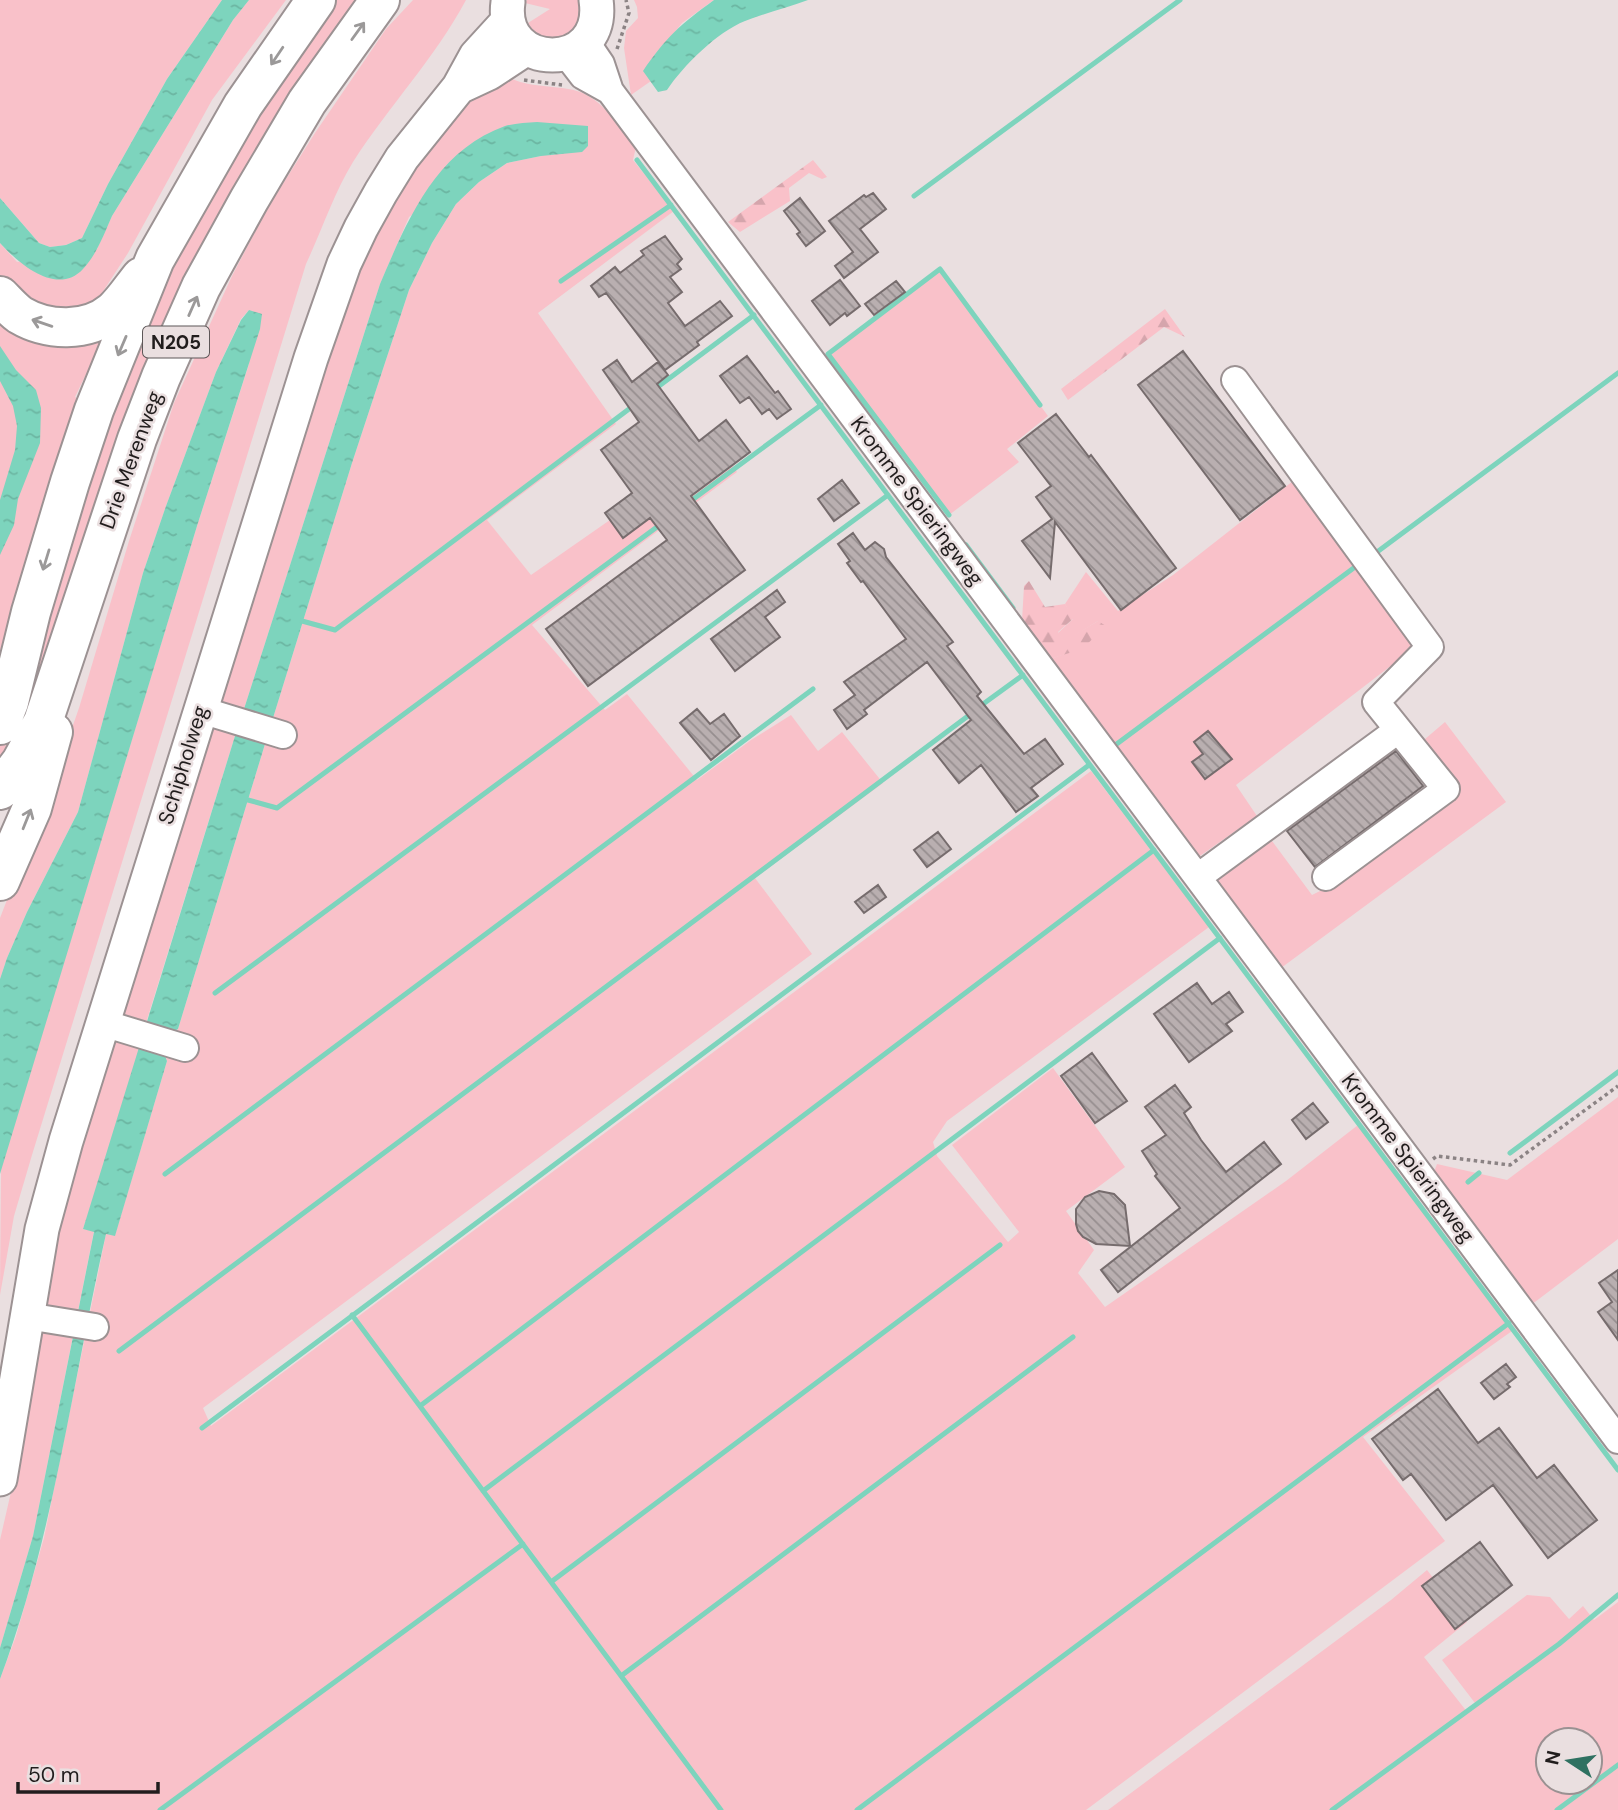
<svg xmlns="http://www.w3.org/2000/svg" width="1618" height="1810" font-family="'DM Sans',sans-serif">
  <defs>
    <pattern id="forest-firs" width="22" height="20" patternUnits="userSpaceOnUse" patternTransform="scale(1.75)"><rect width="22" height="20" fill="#f9c1c9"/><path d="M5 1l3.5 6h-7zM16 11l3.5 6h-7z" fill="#d5a5ac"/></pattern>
    <pattern id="water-ripples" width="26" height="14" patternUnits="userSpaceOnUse" patternTransform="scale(1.75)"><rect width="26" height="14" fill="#7dd4bd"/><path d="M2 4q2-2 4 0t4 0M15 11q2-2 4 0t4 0" fill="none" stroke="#6cb6a2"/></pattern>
    <pattern id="building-back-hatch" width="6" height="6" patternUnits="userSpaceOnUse" patternTransform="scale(1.75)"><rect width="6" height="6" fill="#b9afb0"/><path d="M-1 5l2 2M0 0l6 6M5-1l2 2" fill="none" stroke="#968e8f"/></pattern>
  </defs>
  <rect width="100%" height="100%" fill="#eadfe0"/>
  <!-- grass -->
  <path fill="#f9c1c9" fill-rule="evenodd" d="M0,0H222L167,79L108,184L82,238L66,245L50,247L39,243L0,198Z
    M249,0H286L212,100L128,253L100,296L83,308L43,314L0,284V243L17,262L97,249L112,216L233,20Z
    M334,0H359L288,97L243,171L185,280L129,403L90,516L44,682L0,772V735L132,350L181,247L252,124Z
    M413,0H466C435,58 389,106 353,162C335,191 321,232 306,264L32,1155L14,1216L0,1295L1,1168L197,526L249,364V310L241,319L216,372L166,506L143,573L78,812L27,912L7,958L0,979V918L58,768L79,708L129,541L174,403L232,276L267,209L315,133L386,29Z
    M527,0H579C580,5 582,12 580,17C574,44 540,46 528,23L550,9L525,3Z
    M634,0H714L682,23L644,71L651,81L631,95L624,48L626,31L638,18L637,7Z
    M503,74C525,89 552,84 577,91C602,98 621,128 636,147L633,160L674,211L538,313L616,424L487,520L531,575L719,444L737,472L532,625L605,710L627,694L697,780L751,740L791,715L818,751L842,732L883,783L755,878L812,954L203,1408L211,1426L1091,771L1209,927L947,1121L933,1142L937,1156L1008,1242L1019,1232L952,1145L1053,1068L1125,1167L1066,1211L1094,1250L1078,1273L1105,1307L1286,1181L1358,1125L1512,1331L1363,1437L1445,1541L1086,1810H0V1679L16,1636L44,1538L106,1234L115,1235L167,1061L161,1049L166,1035L178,1029L265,744L260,736L273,718L352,463L409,290L432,243L456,204L479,182L507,163L541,156L537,122L409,217L380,284L244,709L248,719L245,732L235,736L146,1023L150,1030L83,1229L94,1231L33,1536L0,1648V1540L11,1492L65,1191L333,324L371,229L430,140L480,90Z
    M940,269L1048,416L1007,449L1019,462L949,515L828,354Z
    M0,310L118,317L99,366H90L75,397L80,400L0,664Z
    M1293,481L1414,648L1236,785L1257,816L1197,858L1050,659L1082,648L1098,621L1064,642L1058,633L1073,619L1065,604L1086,572L1118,611L1173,575Z
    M1445,722L1506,802L1281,968L1214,878L1269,837L1312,895L1320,891L1454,791L1418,745Z
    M1618,1097V1239L1531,1305L1434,1172L1437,1164L1507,1180Z
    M1427,1570L1467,1622L1424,1657L1468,1713L1519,1670L1475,1703L1442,1660L1527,1595L1550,1597L1569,1619L1583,1606L1594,1620L1618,1602V1810H1108L1391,1600ZM1548,1740H1590V1782H1548Z"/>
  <!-- forest -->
  <path fill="url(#forest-firs)" d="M813,160L827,177L822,179L809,173L789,188L790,201L740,232L728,222Z
    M1165,309L1185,337L1164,327L1068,400L1061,389Z
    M1029,581L1045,607L1065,604L1074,618L1058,632L1064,641L1098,621L1106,626L1082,649L1050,659L1022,621L1024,586Z"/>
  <!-- water -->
  <path fill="url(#water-ripples)" d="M222,0H249L233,20L112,216C104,234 97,254 83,269C57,297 18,263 0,243V198L39,243L50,247L66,245L82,238L108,184L167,79Z
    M714,0H808C787,8 765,13 745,21C717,32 683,66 667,90L658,92L643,71C666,37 681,24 714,0Z
    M537,122L588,126V146L582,152L541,156L507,163L479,182L456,204L432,243L409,290L352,463L273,718L260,736L265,744L178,1029L166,1035L162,1048L167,1061L115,1236L106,1234C72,1383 54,1536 0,1679V1648L33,1536L94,1232L83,1229L235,736L245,731L248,719L244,709L380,284C407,221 435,151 505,126C515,123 527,123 537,122Z
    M249,310L262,314L260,329L197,526L0,1174V979L7,958L27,912L78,812L143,573L166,506L216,372L241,320Z
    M0,346L16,370L36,390L41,408L40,443L18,499L14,525L0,555V500L15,450L17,426L13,406L0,381Z"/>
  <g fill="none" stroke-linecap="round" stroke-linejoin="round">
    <!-- stream -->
    <path stroke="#7dd4bd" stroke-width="5" d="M637,160L1618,1470
      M914,196L1180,0
      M561,281L671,205
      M655,389L754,315
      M688,503L821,405
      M949,515L828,354L940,269L1040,405
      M966,545L1013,608
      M1373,555L1618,373
      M302,621L335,630L633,406
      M979,707L1023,675
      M1116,749L1114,746L1355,567
      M248,800L277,808L661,524
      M215,993L888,495
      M1510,1153L1618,1072
      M165,1174L813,689
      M1468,1182L1479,1173
      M352,1315L721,1810
      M119,1351L972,713
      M420,1406L1154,850
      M202,1428L1089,765
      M483,1491L1220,938
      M551,1582L1000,1245
      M621,1676L1073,1337
      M160,1810L523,1544
      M857,1810L1509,1323
      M1332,1810L1559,1644L1618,1595
      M1557,1810L1618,1765"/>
  </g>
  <!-- building -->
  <path fill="url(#building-back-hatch)" stroke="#766c6d" stroke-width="2" d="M873,193L886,209L860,229L878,252L844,278L835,266L853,252L829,221L864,195L866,197Z
    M800,198L825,231L806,246L797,234L800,232L784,211Z
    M665,236L682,259L677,264L681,269L670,277L682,292L668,303L685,326L720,301L732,316L697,342L699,345L665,370L606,293L599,297L591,286L615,267L620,273L644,255L641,251Z
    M840,280L860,306L847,316L845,313L830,325L812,301Z
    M896,281L905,292L874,315L865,304Z
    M1183,351L1285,486L1240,520L1138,385Z
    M747,356L775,393L778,391L791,409L777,419L769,409L762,414L749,397L740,403L720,376Z
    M617,360L632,382L658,362L668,375L657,384L699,441L726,420L750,452L691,496L745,570L588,686L546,629L667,540L650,518L623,538L605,513L632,493L601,450L639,422L603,370Z
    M1056,414L1089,457L1091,455L1176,568L1121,610L1055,522L1050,578L1022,541L1052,519L1036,497L1051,486L1018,443Z
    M842,480L859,503L834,521L818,499Z
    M853,533L865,550L875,542L884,549L886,557L953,642L947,646L981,692L977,696L1024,754L1045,739L1063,764L1031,788L1038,796L1016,812L981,765L959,783L933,750L971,720L927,662L864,710L867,714L847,729L834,710L855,695L844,682L906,639L863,581L861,582L847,563L850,561L838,544Z
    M777,590L785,602L765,617L780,637L735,671L711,639Z
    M697,709L710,724L724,714L740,736L711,760L680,723Z
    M1208,731L1232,759L1205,779L1192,762L1203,754L1194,742Z
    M1396,751L1423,786L1315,867L1287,831Z
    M938,832L951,849L927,867L914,850Z
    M878,885L886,897L864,913L855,902Z
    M1197,983L1212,1004L1229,992L1243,1012L1226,1024L1232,1031L1189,1062L1154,1014Z
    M1092,1053L1127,1101L1095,1123L1061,1076Z
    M1175,1085L1191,1107L1184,1113L1201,1140L1226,1172L1264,1142L1281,1164L1118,1292L1101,1270L1180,1208L1155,1176L1157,1174L1142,1151L1166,1135L1145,1107Z
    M1313,1103L1328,1122L1306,1139L1292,1120Z
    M1099,1191L1114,1194L1125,1205L1130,1246L1096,1244L1083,1237L1078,1231L1076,1224V1209L1085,1197Z
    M1618,1270V1340L1598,1312L1612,1302L1599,1283Z
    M1506,1364L1516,1377L1507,1384L1510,1387L1494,1399L1481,1383Z
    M1438,1389L1478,1443L1499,1428L1537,1478L1554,1465L1597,1520L1548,1558L1493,1485L1446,1520L1411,1474L1403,1480L1372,1439Z
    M1480,1542L1512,1585L1455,1629L1422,1586Z"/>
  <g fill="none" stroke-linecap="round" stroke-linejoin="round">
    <!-- minor casing -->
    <g stroke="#9c9293" stroke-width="30">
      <path id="minor" d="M586,42L601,64L610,91L1618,1440
        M566,54L583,76L610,91
        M1235,380L1430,647L1376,702L1446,789L1326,877
        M201,710L283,735
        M1198,877L1398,730
        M103,1023L185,1048
        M27,1316L95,1327"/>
    </g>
    <!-- major casing -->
    <g stroke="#9c9293" stroke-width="37">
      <path id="major" d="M508,2C498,72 607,74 596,0
        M459,87L489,73L527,48
        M0,1479L42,1229L66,1141L311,358L344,264L361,228L381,192L402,158L459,87L476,56L508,21"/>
    </g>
    <!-- highway casing -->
    <g stroke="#9c9293" stroke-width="42">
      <path id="highway" d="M0,296C6,302 13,310 20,315C47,331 87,333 113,311C123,302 132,288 141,277
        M0,725L9,702L31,612L70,482L94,410L155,259L243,105L316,0
        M0,790L21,762L43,722L137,439L161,377L201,287L249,200L307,102L380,0
        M0,881L32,808L53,732"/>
    </g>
    <!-- path -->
    <path stroke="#8b8384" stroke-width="3.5" stroke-dasharray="3.5 3.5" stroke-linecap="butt" d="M617,49L629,13L626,0
      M524,80L562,85
      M1433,1159L1437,1156L1510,1165L1618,1086"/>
    <!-- minor -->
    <use href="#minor" stroke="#fff" stroke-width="26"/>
    <!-- major -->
    <use href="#major" stroke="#fff" stroke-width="33"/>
    <!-- highway -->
    <use href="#highway" stroke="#fff" stroke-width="38"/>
  </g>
  <!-- one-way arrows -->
  <defs><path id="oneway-shaft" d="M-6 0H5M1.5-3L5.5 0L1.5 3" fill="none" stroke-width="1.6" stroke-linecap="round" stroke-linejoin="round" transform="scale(1.75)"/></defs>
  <g stroke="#9b9999">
    <use href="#oneway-shaft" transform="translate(358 31) rotate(-54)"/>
    <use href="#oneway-shaft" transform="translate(277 56) rotate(124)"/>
    <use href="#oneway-shaft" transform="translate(193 306) rotate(-66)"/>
    <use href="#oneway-shaft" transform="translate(42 323) rotate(-161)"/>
    <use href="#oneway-shaft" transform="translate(122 346) rotate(113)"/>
    <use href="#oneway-shaft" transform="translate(46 560) rotate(107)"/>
    <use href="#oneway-shaft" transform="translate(27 819) rotate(-68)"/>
  </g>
  <g text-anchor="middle" stroke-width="5" stroke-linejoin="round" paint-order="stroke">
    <!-- shield labels -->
    <rect fill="#eadfe0" stroke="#5d5758" stroke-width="2" x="143" y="326.5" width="66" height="31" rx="5"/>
    <g font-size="19" font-weight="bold" fill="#211d1d">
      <text x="176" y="349">N205</text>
    </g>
    <!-- street labels -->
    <g font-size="21" fill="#211d1d" stroke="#eadfe0">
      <text transform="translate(131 460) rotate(-70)" y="7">Drie Merenweg</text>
      <text transform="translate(917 501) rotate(53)" y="7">Kromme Spieringweg</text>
      <text transform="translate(183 765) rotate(-73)" y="7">Schipholweg</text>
      <text transform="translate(1408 1158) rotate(53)" y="7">Kromme Spieringweg</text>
    </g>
  </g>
  <!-- north arrow -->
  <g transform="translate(1569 1761) rotate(282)"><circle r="33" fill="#eadfe0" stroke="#9a9192" stroke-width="2"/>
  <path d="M0-5L12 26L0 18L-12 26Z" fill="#2f7161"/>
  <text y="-10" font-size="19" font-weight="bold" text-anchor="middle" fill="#211d1d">N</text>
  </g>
  <!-- scale -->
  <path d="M18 1782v10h140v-10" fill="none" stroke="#211d1d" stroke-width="3.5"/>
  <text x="28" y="1782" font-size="21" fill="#211d1d" stroke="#eadfe0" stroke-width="5" paint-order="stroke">50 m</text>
</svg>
